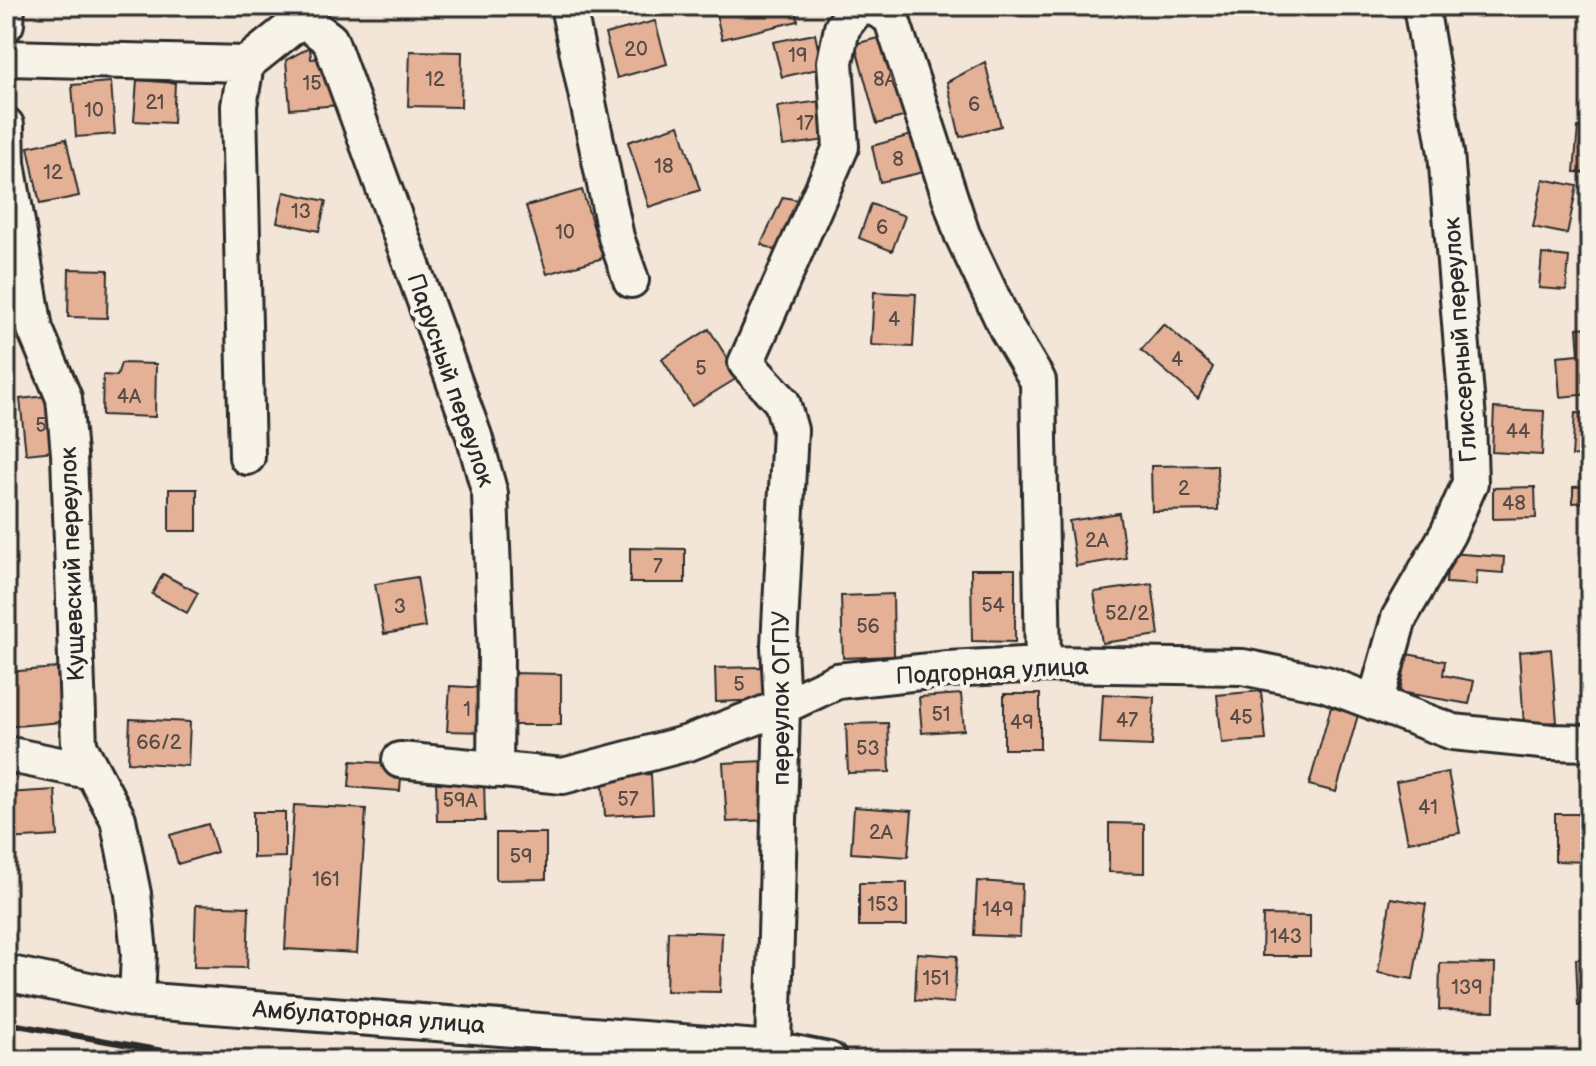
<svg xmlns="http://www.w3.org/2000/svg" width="1596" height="1066" font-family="'Balsamiq Sans',sans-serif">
  <rect width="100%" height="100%" fill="#f3e6d8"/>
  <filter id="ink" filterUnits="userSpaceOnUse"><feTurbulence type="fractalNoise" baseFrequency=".0125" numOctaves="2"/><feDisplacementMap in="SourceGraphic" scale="16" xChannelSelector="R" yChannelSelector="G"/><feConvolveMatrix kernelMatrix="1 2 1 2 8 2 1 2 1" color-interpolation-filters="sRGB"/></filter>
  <g filter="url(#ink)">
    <!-- building -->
    <path fill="#e4b197" stroke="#2b2b2b" stroke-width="2" d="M714,6H795L798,21L722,39Z
      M655,21L667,64L617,78L605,34Z
      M815,34L822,68L782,77L773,42Z
      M893,34L914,114L877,124L855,44Z
      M310,47L311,59L335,57L339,105L290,109L286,60Z
      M410,51L462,52L461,107L408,106Z
      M985,62L1001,126L960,137L947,82Z
      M137,80L175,83L173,123L134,121Z
      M111,82L115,134L76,137L72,85Z
      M828,100L834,139L783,146L777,107Z
      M679,125L700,190L649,207L628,142Z
      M1578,127L1590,128V173L1574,172Z
      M915,134L924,172L880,182L872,146Z
      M66,139L79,196L40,204L28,147Z
      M1543,179L1577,186L1567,234L1533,227Z
      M582,190L603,258L547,274L526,206Z
      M284,192L326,201L319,231L277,222Z
      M783,197L808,202L784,255L761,244Z
      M871,204L905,216L892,251L859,238Z
      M1542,254L1569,257L1566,290L1539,288Z
      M69,269L108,270L107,318L68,317Z
      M874,292L916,294L913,347L871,345Z
      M1164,324L1213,367L1198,399L1141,350Z
      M1590,327V394L1560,397L1557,356L1579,354L1577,328Z
      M709,329L739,377L692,406L662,359Z
      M121,363L156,364L155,417L102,415L103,375L117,376Z
      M56,395L63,450L26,454L20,399Z
      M1494,408L1544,411L1542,455L1492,452Z
      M1575,413L1590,414V457L1572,456Z
      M1217,465L1218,510L1152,511L1151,466Z
      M1590,486V502L1573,503V487Z
      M1535,487L1536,518L1493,519V488Z
      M169,489H197V531H169Z
      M1119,513L1126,558L1076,566L1069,521Z
      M630,548L685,549V583H630Z
      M1448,553L1504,557L1503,573L1477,571L1476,585L1446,583Z
      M971,569H1015V642L972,641Z
      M163,574L198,593L187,613L152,594Z
      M417,577L425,627L384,634L375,584Z
      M1152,584L1159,635L1102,643L1094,592Z
      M893,594L894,656L843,658L841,596Z
      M1551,649L1557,722L1524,725L1519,652Z
      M1407,654L1445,661L1443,675L1474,681L1469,704L1400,692Z
      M762,667L763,700L716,702L715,668Z
      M57,668L61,722L6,727V672Z
      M511,673L561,674V725H511Z
      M450,686L487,688L485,732L447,731Z
      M1261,691L1266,740L1222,743L1217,695Z
      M961,694L964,730L922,733L919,697Z
      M1004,694H1040V749H1004Z
      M1103,694L1154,697L1152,746L1100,744Z
      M1331,707L1358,715L1336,792L1309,785Z
      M130,719L190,722L188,766L128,762Z
      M888,723L890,772L848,773L846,724Z
      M351,761L402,764L400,791L349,787Z
      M764,761L768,820L727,822L723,763Z
      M1448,772L1460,833L1408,842L1396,782Z
      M651,774L653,813L605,816L603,785L606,776Z
      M484,779L485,821H437L436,780Z
      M55,790L58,836L6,839V793Z
      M294,805L366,809L357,953L285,949Z
      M854,807L912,811L908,857L851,853Z
      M253,812H285V857L253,858Z
      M1555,814H1590V862L1555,861Z
      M1109,823L1144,824V873L1109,872Z
      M208,824L217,852L178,864L170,835Z
      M496,833H546V879L496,880Z
      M977,881L1022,884L1020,937L974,935Z
      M859,883H907V926H859Z
      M1391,898L1426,904L1413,979L1378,973Z
      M196,905L249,907L247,968L194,967Z
      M1263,915L1310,916V956H1262Z
      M668,931L722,933L720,992L666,991Z
      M917,953L957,956L954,1003L915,1000Z
      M1590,958V1006H1578L1576,959Z
      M1440,963L1495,964L1494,1011L1439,1010Z"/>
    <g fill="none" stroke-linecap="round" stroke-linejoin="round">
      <!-- street casing -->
      <g stroke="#2b2b2b" stroke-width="40">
        <path id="street" d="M568,6L616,237L631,280
          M870,6L891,17L962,234L1007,329L1038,381L1043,664
          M302,19L330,40L474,436L490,494L496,653L495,770
          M6,24L7,6
          M6,58L246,64
          M6,125L7,163L35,329L64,398L69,454L79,746L118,819L133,894L139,953L137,1000
          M247,457L239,106L246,64L302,19L309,6
          M1375,703L1399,618L1448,533L1470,483L1468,420L1446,153L1421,6
          M6,754L93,772
          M400,760L563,776L688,743L782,707L837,681L948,669L1043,664L1243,667L1326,684L1453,732L1551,742L1590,743
          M6,973L137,1000L773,1049L829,1060
          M773,1049L782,707L779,646L790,430L782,402L746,363L841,147L835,62L842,28L859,6"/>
      </g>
      <!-- street -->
      <use href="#street" stroke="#f7f3e8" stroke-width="34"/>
      <!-- rail -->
      <path stroke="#2b2b2b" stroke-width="6" d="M6,1023L213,1060"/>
    </g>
  </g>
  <g text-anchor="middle" stroke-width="8" stroke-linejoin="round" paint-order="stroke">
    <!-- number labels -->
    <g font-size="20" fill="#594c46">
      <text x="636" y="56">20</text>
      <text x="798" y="62">19</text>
      <text x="435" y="86">12</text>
      <text x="885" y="86">8А</text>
      <text x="312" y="90">15</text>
      <text x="155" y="109">21</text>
      <text x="974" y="111">6</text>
      <text x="94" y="117">10</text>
      <text x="805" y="130">17</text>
      <text x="898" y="166">8</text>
      <text x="664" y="173">18</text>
      <text x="53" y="179">12</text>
      <text x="301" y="218">13</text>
      <text x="882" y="234">6</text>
      <text x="565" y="239">10</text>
      <text x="894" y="326">4</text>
      <text x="1177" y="366">4</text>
      <text x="701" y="375">5</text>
      <text x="129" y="403">4А</text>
      <text x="41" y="432">5</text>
      <text x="1518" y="438">44</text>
      <text x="1184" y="495">2</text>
      <text x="1514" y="510">48</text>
      <text x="1097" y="547">2А</text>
      <text x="658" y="573">7</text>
      <text x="993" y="612">54</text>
      <text x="400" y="613">3</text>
      <text x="1127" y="620">52/2</text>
      <text x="868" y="633">56</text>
      <text x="739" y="691">5</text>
      <text x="467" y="716">1</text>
      <text x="941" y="721">51</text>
      <text x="1241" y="724">45</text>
      <text x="1127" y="727">47</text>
      <text x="1022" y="729">49</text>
      <text x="159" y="749">66/2</text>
      <text x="868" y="755">53</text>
      <text x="628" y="806">57</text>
      <text x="460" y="807">59А</text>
      <text x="1428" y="814">41</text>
      <text x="881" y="839">2А</text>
      <text x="521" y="863">59</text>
      <text x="326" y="886">161</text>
      <text x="883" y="911">153</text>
      <text x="998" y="916">149</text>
      <text x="1286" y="943">143</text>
      <text x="936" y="985">151</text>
      <text x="1467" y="994">139</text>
    </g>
    <!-- street labels -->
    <g font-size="24" fill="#2b2b2b" stroke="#f7f3e8">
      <text transform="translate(1460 340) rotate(-94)" y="8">Глиссерный переулок</text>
      <text transform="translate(451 380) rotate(71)" y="8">Парусный переулок</text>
      <text transform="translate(72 564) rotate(-92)" y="8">Кущевский переулок</text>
      <text transform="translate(992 671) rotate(-3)" y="8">Подгорная улица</text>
      <text transform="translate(781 698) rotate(-90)" y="8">переулок ОГПУ</text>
      <text transform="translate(369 1017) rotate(4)" y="8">Амбулаторная улица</text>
    </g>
  </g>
  <!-- margin -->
  <rect width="1596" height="1066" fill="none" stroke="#f7f3e8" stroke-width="32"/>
  <rect x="16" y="16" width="1564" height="1034" fill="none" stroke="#2b2b2b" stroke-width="3" filter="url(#ink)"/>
</svg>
